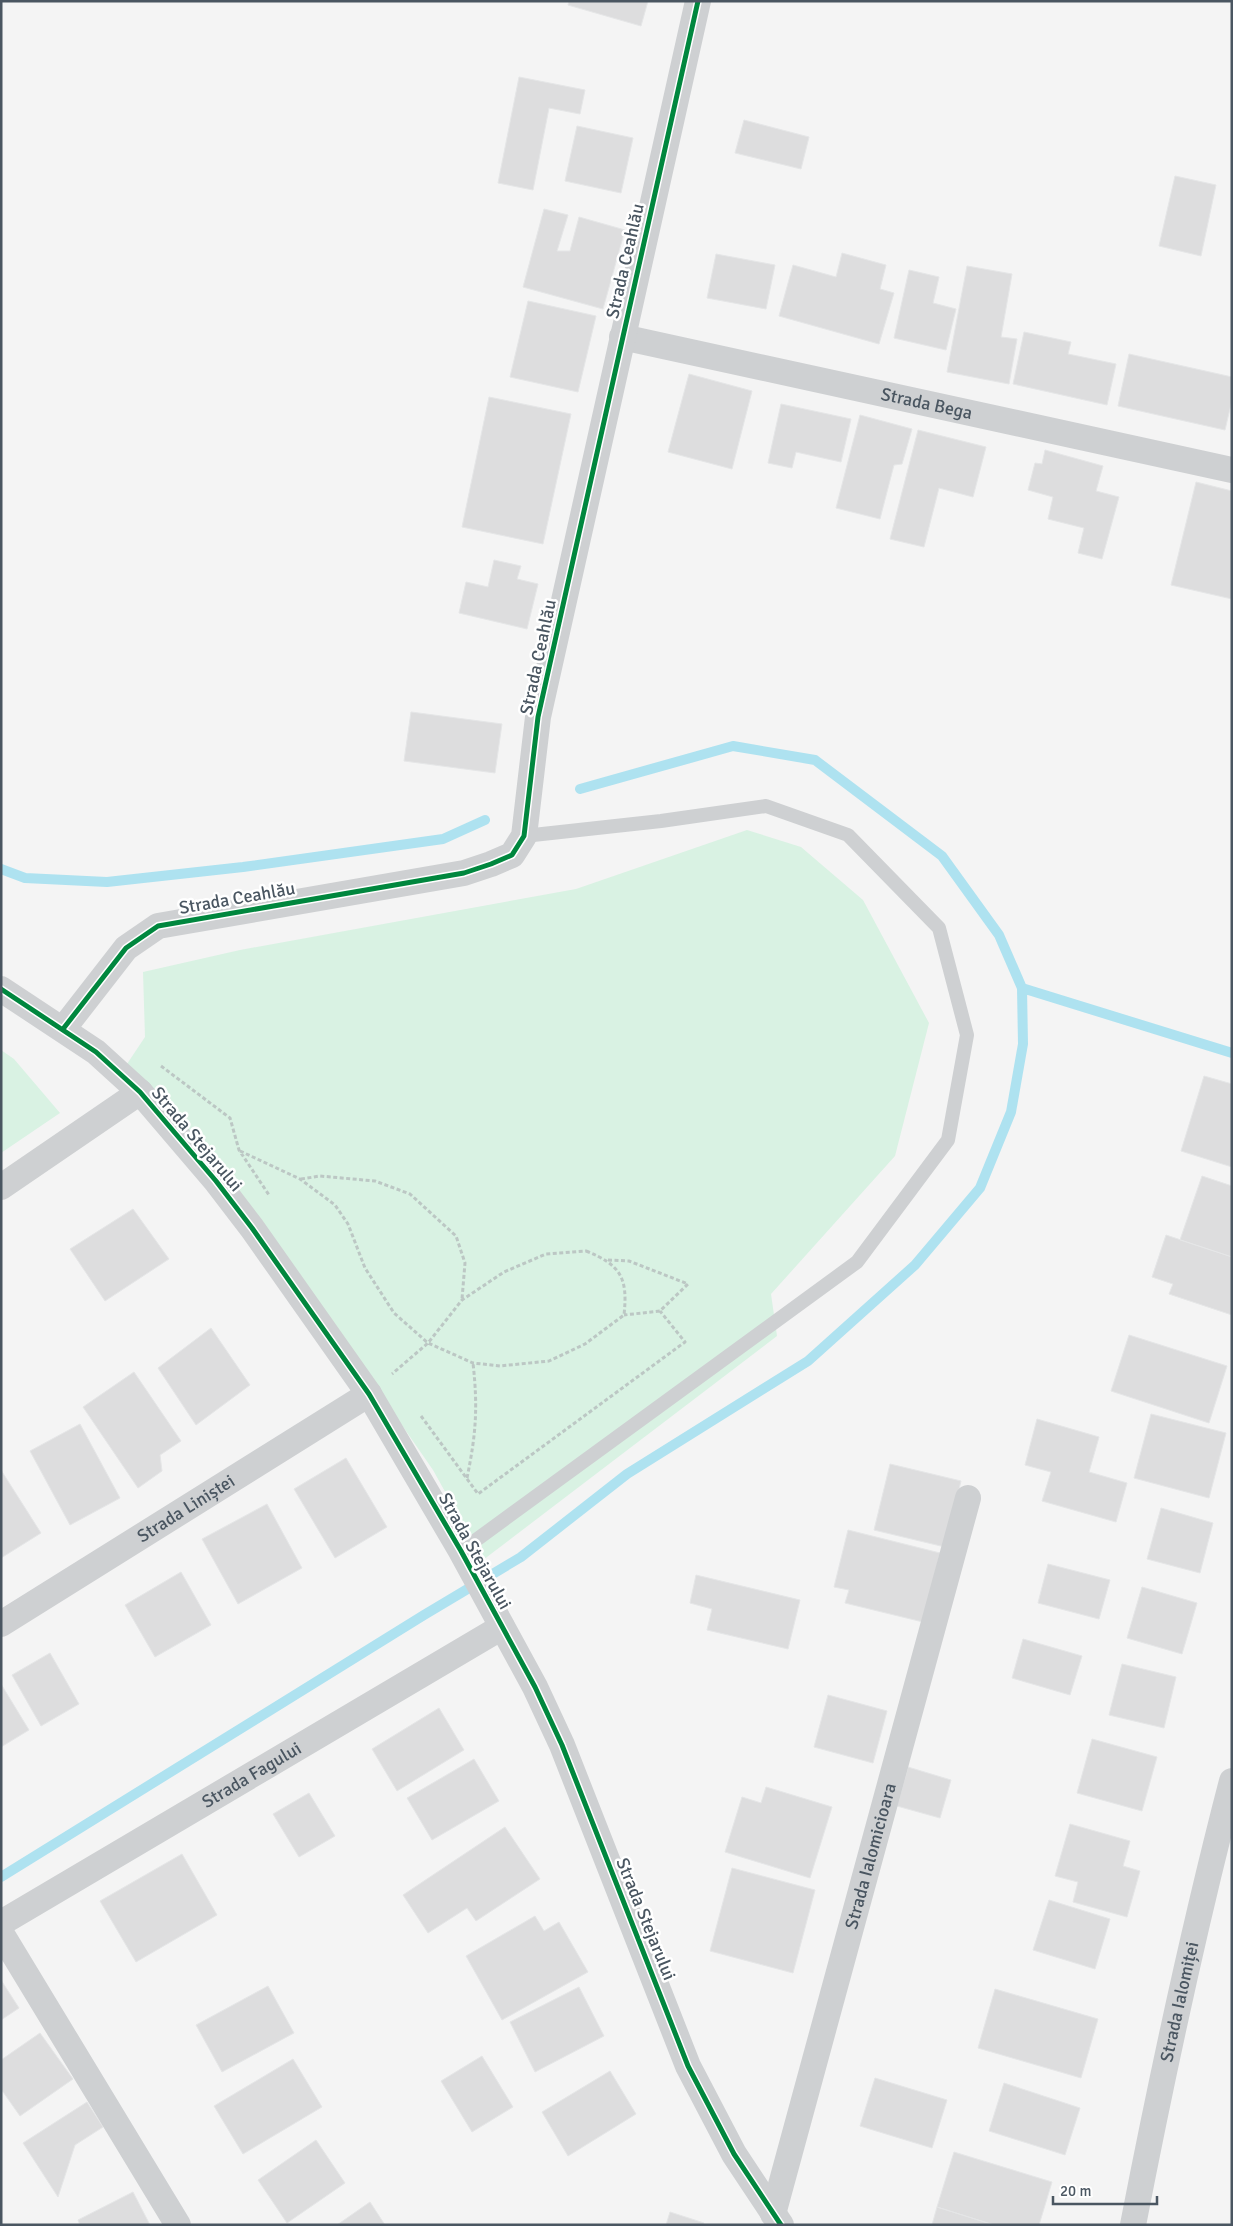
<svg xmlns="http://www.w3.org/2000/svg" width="1233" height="2226" font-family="Signika,sans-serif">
  <rect width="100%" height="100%" fill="#f4f4f4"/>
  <!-- green -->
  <path fill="#d9f2e3" d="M747,830L801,847L863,900L929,1023L895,1156L771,1294L777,1336L483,1560L433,1470L223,1167L127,1064L145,1037L143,972L240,950L576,889Z
    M1,1050L14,1059L60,1113L1,1153Z"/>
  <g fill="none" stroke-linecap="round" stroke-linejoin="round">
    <!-- stream -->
    <path stroke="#aee2f0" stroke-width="10" d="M1,869L25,878L107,882L243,867L443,839L485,820
      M1022,988L1232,1053
      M1,1877L424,1615L521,1557L627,1474L808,1361L915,1265L980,1188L1011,1112L1023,1044L1022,988L999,935L942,856L815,760L733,746L580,789"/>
  </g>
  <!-- building -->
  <path fill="#ddddde" stroke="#e5e6e7" d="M569,1H648L641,26L568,5Z
    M519,77L585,90L580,114L549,108L533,190L498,183Z
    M744,120L809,137L801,169L735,153Z
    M577,126L633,138L621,193L565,181Z
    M1175,176L1216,185L1201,256L1159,246Z
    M544,209L568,215L557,251H570L579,217L625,230L603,309L523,287Z
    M842,253L886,265L880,289L894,293L879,344L779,316L793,265L836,277Z
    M716,254L775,265L766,309L707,298Z
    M967,266L1012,274L1001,337L1017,339L1009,384L947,372Z
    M909,270L939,277L933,303L956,309L946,350L894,338Z
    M528,301L596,316L578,392L510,377Z
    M1024,332L1071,342L1068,354L1116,364L1107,405L1013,384Z
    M1129,354L1232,377V400L1225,430L1118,406Z
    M689,374L752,391L732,469L668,452Z
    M489,397L571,414L543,544L462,527Z
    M781,404L851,419L841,462L796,452L792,468L768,463Z
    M860,415L912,429L902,464L894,465L880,519L836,508Z
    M918,430L986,447L973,497L939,488L924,547L890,539Z
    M1045,450L1103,466L1096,491L1119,497L1102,559L1078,553L1084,528L1048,519L1053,497L1028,490L1035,463L1042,464Z
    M1196,482L1232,491V599L1171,585Z
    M494,560L521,566L517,579L538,584L527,629L459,613L466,582L488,587Z
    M411,712L502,724L495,773L404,761Z
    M1204,1076L1232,1084V1167L1181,1151Z
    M1202,1176L1232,1186V1257L1180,1240Z
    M133,1209L169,1259L105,1301L70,1249Z
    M1166,1235L1232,1257V1315L1169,1294L1173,1284L1152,1277Z
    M211,1328L250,1385L196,1425L158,1368Z
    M1129,1335L1227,1366L1209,1423L1111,1391Z
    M134,1372L181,1441L160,1455L162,1471L138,1488L83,1407Z
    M1151,1414L1226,1433L1209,1498L1134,1478Z
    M1037,1419L1099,1437L1089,1472L1127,1483L1116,1522L1042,1501L1051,1472L1025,1465Z
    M80,1424L120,1498L70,1525L30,1451Z
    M346,1458L387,1527L335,1558L294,1489Z
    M890,1464L961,1481L945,1547L874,1530Z
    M1,1470L41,1533L1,1558Z
    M267,1504L302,1568L238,1604L202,1539Z
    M1161,1508L1213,1523L1200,1573L1147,1559Z
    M848,1530L940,1553L923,1622L845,1603L849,1590L834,1587Z
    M1048,1564L1110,1580L1099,1619L1038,1603Z
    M181,1572L211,1625L155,1657L125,1605Z
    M696,1575L800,1600L788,1649L707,1630L712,1609L690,1603Z
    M1142,1587L1197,1603L1182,1654L1127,1638Z
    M1023,1639L1082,1656L1070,1695L1012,1678Z
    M50,1653L79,1704L41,1726L12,1675Z
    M1122,1664L1176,1677L1164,1728L1109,1715Z
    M1,1684L29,1730L1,1747Z
    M828,1695L887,1711L873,1763L814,1747Z
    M439,1708L464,1750L397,1791L372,1749Z
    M1092,1739L1157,1757L1142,1811L1077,1793Z
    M474,1759L499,1801L432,1840L407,1798Z
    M908,1767L951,1780L940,1818L897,1806Z
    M766,1787L832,1807L810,1878L725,1852L742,1797L761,1803Z
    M309,1793L335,1836L299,1857L273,1814Z
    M1070,1824L1130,1841L1123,1866L1140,1871L1127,1917L1073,1902L1078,1882L1055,1876Z
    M505,1827L540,1879L476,1921L467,1908L428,1933L403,1895Z
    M182,1854L217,1915L136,1962L100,1901Z
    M732,1868L815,1890L793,1973L710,1951Z
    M1049,1900L1110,1919L1095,1969L1033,1950Z
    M535,1916L544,1931L559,1922L588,1972L502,2020L466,1956Z
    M1,1980L19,2008L1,2020Z
    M268,1986L294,2033L222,2072L196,2025Z
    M579,1987L604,2036L535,2072L510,2022Z
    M995,1989L1098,2019L1081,2078L978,2048Z
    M40,2033L73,2079L20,2116L1,2089V2060Z
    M482,2056L513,2107L472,2132L441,2081Z
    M293,2059L322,2107L243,2154L214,2106Z
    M610,2071L636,2114L568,2156L542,2112Z
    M875,2078L947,2100L932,2148L860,2126Z
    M1004,2083L1080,2108L1065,2155L989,2131Z
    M87,2102L103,2127L75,2145L58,2197L23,2143Z
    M316,2140L345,2183L287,2223L258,2180Z
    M954,2152L1052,2182L1039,2225H994L937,2207Z
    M133,2192L150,2225H80L78,2220Z
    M370,2202L385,2225H337Z
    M937,2207L994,2225H932Z
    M670,2212L704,2223L703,2225H666Z"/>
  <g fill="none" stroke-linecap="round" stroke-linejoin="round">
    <!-- path -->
    <path stroke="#bcc7c4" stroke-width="3" stroke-dasharray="4 2.5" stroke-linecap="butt" d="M161,1066L230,1118L239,1150L269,1195
      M240,1151L300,1179L335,1205L348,1224L365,1268L394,1313L428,1343L392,1374
      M301,1179L320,1176L375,1181L410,1194L456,1236L465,1263L462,1299
      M586,1251C621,1265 628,1278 624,1315L585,1344L549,1361L500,1366L473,1363L428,1343L462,1300L504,1272L546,1254Z
      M608,1260L629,1261L688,1284L660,1311L624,1315
      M421,1416L478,1494L685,1342L660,1311
      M467,1478C476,1434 478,1408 473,1363"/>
    <!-- service -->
    <path stroke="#ced0d2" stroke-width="14" d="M461,1551L857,1262L948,1140L967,1035L939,928L848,835L766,806L661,821L524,836"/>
    <!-- minor -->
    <g stroke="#ced0d2" stroke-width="26">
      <path id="s1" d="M622,337L1232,470"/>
      <path d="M1,989L96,1052L140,1092L216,1181L252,1228L369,1394L461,1551L535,1687L562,1745L688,2066L734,2154L781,2225"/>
      <path d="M63,1029L126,948L158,926L464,873L491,864L512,855L524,836L538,717L698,1"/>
      <path d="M1,1187L140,1092"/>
      <path id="s2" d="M1,1624L369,1394"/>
      <path id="s3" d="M1,1923L502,1627"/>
      <path d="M1,1933L178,2225"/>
      <path id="s4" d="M773,2214L968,1498"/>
      <path id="s5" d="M1133,2225C1162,2076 1194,1927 1232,1781"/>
    </g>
    <!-- cycleway casing -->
    <g stroke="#fff" stroke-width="8">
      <path id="cycleway" d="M1,989L96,1052L140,1092L216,1181L252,1228L369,1394L461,1551L535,1687L562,1745L688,2066L734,2154L781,2225
        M63,1029L126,948L158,926L464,873L491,864L512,855L524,836L538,717L698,1"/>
    </g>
    <!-- cycleway -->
    <use href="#cycleway" stroke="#00873e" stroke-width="5"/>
  </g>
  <g text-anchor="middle" stroke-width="5" stroke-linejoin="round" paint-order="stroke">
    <!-- street labels -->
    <g font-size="18" fill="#4a5661" stroke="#fff">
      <text transform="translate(625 261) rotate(-77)" y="6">Strada Ceahlău</text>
      <text dy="6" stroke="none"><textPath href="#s1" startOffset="312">Strada Bega</textPath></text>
      <text transform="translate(538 657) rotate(-78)" y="6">Strada Ceahlău</text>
      <text transform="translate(237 898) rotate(-10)" y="6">Strada Ceahlău</text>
      <text transform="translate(197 1139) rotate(50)" y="6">Strada Stejarului</text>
      <text dy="6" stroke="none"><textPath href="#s2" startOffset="218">Strada Liniștei</textPath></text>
      <text transform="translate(475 1551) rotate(61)" y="6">Strada Stejarului</text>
      <text dy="6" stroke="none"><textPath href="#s3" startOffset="291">Strada Fagului</textPath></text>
      <text dy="6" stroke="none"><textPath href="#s4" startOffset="371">Strada Ialomicioara</textPath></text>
      <text transform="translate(646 1919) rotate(68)" y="6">Strada Stejarului</text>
      <text dy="6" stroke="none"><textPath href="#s5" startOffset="228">Strada Ialomiței</textPath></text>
    </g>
  </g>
  <!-- border -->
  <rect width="1233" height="2226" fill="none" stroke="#4a5661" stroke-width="5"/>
  <!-- scale -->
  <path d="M1053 2196v8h104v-8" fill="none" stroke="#4a5661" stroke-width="2.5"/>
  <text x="1060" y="2196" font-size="15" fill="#4a5661" stroke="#ffffff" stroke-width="4" paint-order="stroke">20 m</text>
</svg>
